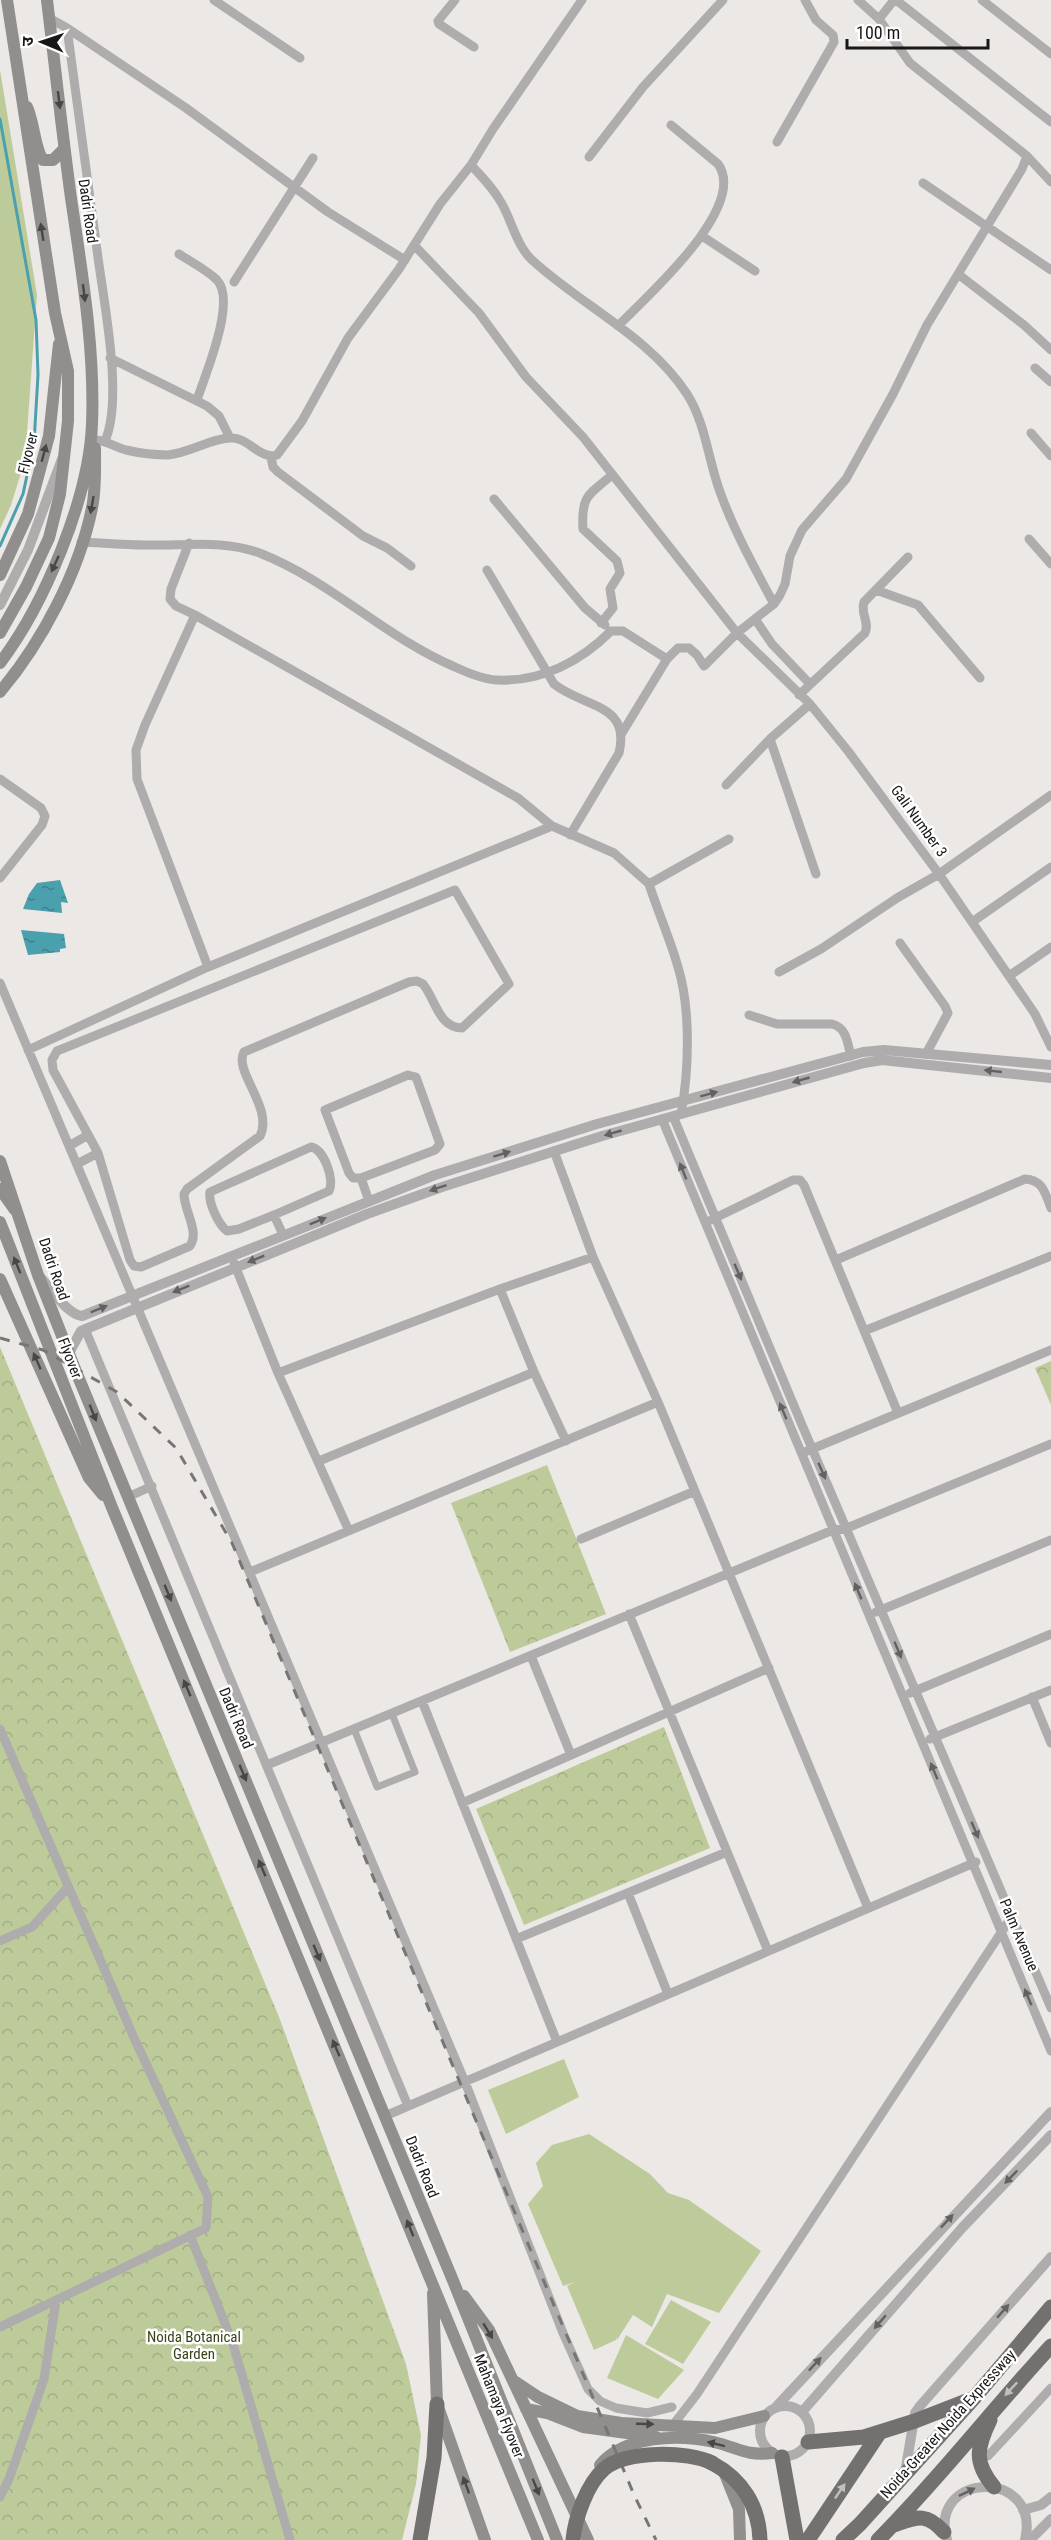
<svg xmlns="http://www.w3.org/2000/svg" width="1051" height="2540" font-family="'Roboto Condensed','Noto Sans Devanagari',sans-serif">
  <defs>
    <pattern id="park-crowns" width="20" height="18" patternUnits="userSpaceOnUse" patternTransform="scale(1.5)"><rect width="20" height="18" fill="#bdcb9a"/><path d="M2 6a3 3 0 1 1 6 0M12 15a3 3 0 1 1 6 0" fill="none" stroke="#a2ae84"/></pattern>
    <pattern id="water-ripples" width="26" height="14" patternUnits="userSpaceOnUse" patternTransform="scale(1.5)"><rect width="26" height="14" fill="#4aa0ac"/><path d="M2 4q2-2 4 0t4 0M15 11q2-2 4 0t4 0" fill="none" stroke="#3d818b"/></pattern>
  </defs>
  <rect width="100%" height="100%" fill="#ebe8e6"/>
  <!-- green -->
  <path fill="#bdcb9a" d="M0,70L37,295L25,460L11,505L0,529Z
    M564,2059L579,2097L506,2134L488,2090Z
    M589,2134L650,2174L668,2193L689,2200L761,2251L719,2313L667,2294L652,2327L633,2315L617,2340L616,2337V2340L594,2350L567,2286L575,2282L563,2286L528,2204L543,2186L536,2163L552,2145Z
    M671,2300L711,2322L683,2364L645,2344Z
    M626,2335L684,2370L658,2399L607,2378Z"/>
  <!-- park -->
  <path fill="url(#park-crowns)" d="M0,1347L279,2017L406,2364L421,2435L416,2484L402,2540H0Z
    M1051,1361V1405L1035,1368Z
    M547,1465L606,1614L510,1652L451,1503Z
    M664,1727L710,1848L524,1925L476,1809Z"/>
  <!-- water -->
  <path fill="url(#water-ripples)" d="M60,880L68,903L61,902L62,913L23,909L29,894L37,883Z
    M21,930L64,934L66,948L60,949V952L28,955Z"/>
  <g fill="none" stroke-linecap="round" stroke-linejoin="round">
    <!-- stream -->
    <path stroke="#4aa0ac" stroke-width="3" d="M0,119L36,320L38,375L34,443L23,494L0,546"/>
    <!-- pedestrian -->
    <path stroke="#aeacac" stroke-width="7" d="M354,1729L377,1787L415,1772L392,1714"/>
    <!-- minor -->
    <path stroke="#aeacac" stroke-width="9" d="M214,0L300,58
      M455,0L438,21L439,24L474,47
      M896,0L1051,122
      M982,0L1051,54
      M49,18L67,28L186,108L328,212L405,260
      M879,19L894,0
      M67,28C77,102 87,176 97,250C103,299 124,397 105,441
      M777,142L834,42L833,35L816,20L805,0
      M1027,156L1051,182
      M589,157L643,87L723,0
      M471,165C483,178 494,189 502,204C512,222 517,246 532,260C582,306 649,336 687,394C705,422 708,458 719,489C733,529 754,567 774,604
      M923,183L1051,270
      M702,236L755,271
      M414,245L479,313L526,377L583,437L737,633L810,704L848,751L939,874L1035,1014L1051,1047
      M179,254C191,262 207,270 217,280C237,301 205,375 197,400
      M958,274L1024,325L1051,350
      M234,282L313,158
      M618,326C646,297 749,207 718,164L671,125
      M110,358L207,406L219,416L230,438
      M1035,368L1051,382
      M1031,433L1051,456
      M96,440C107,441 115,447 126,450C139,453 155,455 168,455C190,453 211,438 231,438C248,437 260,460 277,455L302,421L348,338L399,269L440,204L471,165L493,129L582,0
      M271,457L273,467L278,472L363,536L387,548L411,566
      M494,499L585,608L605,625
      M1029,539L1051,564
      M81,542C103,543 124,545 145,545C184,546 225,539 262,554C332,582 386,638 455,667C468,673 484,680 498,680C542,682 581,661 611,631H623L667,659L678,648H689L697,655L704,666L737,633L774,604L780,595L785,584L790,556L802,530L846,479L893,394L927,325L1022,169L1027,156L910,63L879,19L858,0
      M189,543L171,589L170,599L176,606L195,615
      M487,570L554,684C584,708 631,703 619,753L570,835
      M876,590L918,605L980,678
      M755,619L772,644L809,683
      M601,623L613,608L610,589L620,573L617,561L583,529C581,496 588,495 612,475
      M799,695L865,633C870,622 860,614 864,602L908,557
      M622,733L667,659
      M770,739L816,874
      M0,779L41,808L45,816L42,825L0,878
      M726,785L770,739L810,704
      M649,884L729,839
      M455,890L509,984L462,1028C438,1027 436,1000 423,984L417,981L409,982L244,1052C233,1071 274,1108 260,1136L187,1189L184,1194C184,1211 200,1232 190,1246L141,1267L134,1266L130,1260L98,1153L53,1070L52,1060L57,1051Z
      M972,922L1051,867
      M900,943L945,1006L948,1013L926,1054
      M208,967L137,779L136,750L145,725L195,615L518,798L552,826L614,853L649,884C658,912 670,939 678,967C691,1009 689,1071 681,1114
      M779,972L821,949L897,898L939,874L1051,795
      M1009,976L1051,947
      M0,983L465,2082L563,2333L588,2389L600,2401L616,2408L647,2413L672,2407
      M749,1015L777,1024H832C847,1028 847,1042 851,1056
      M28,1050L208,967L552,826
      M408,1075L416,1077L440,1144L435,1150L361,1178H353L349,1173L325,1110Z
      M673,1116L802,1425L1051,2008
      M662,1119L1051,2051
      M69,1146L88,1135
      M554,1151L593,1257L658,1402L868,1908
      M77,1164L98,1153
      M361,1178L369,1201
      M274,1215L329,1191C335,1180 324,1149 311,1147L210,1192C208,1202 218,1224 227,1231L239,1229L274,1215L283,1235
      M711,1220L793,1180H800L804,1185L898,1413
      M836,1260L1025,1179C1043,1180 1045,1193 1051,1208
      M234,1263L278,1373L349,1531
      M500,1289L534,1372L566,1441
      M85,1329L408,2106
      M864,1331L1051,1256
      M278,1373L500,1289L593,1257
      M807,1451L1051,1350
      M319,1461L534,1372
      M128,1497L152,1486
      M581,1539L695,1491
      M250,1572L658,1402
      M876,1612L1051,1540
      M629,1614L768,1951
      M531,1656L571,1755
      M910,1693L1051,1634
      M1032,1697L1051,1743
      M422,1701L557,2042
      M0,1729L135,2040L208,2197L206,2228L0,2327
      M930,1739L1051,1690
      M267,1765L833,1530L847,1528L1051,1444
      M462,1803L769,1668
      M628,1893L668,1994
      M516,1939L727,1852
      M0,1941L32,1927L68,1887
      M385,2116L976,1862
      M190,2235L233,2344L290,2540
      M673,2425L697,2394L1012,1916
      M988,2456L1051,2388
      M0,2497L9,2479L44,2379L56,2301"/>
    <!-- tertiary -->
    <path stroke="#aeacac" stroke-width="10" d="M0,605L28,550L62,459
      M41,1278C52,1289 66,1314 82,1316L435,1175L597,1124L863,1052L884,1050L1051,1065
      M69,1353L81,1331L367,1214L442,1187L602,1136L864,1063L882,1060L1051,1078
      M760 2431a25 25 0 1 1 50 0a25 25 0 1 1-50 0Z
      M776,2407L1051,2112
      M802,2412L962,2228L1051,2135
      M905,2473L915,2413L920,2406L1051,2257
      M1023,2510L1041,2505L1051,2497
      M947,2540C927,2471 1042,2468 1025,2540
      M1030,2540L1051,2519"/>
    <!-- secondary -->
    <path stroke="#918e8e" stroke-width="12" d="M27,107C34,122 35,150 43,160H53L64,149
      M0,575L28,514L49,436L59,344
      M0,633L26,587L49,538L60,494L68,421V371L55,313L7,0
      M0,663C44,605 89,499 92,424C95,349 82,273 71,198C62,132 55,66 47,0
      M0,692C42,642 79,572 92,508C96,489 95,468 95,448
      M0,1161L38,1275L77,1374L454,2283L557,2540
      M0,1189L15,1210
      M0,1222L111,1505L538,2540
      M0,1279L89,1478L103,1495
      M433,2293L437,2404L485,2540
      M464,2296L489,2330L588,2540
      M514,2381L538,2397L577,2416L621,2423L715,2428L764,2416
      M526,2409L547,2413L583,2427L656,2437
      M600,2465C625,2435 679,2434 714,2442C739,2448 745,2456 772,2453
      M723,2469L739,2509L740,2540"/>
    <!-- trunk -->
    <path stroke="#737070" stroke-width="15" d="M990,2420C977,2447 973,2462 994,2487
      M808,2442L864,2437L915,2421L969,2400
      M782,2457L797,2540
      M712,2463C742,2479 759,2506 760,2540
      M894,2525C917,2517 926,2512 944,2532
      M420,2540L434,2458L437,2404
      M808,2540L880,2432
      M843,2540L860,2524L974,2398L1051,2307
      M878,2540C939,2479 992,2410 1051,2346"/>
    <!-- rail -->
    <path stroke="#787675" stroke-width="3" stroke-dasharray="10 10" stroke-linecap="butt" d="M0,1338L43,1350L117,1392L176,1448L232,1543L635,2497L656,2540"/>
    <!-- trunk-bridge -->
    <path stroke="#737070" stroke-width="15" d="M573,2540C575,2518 587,2484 604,2469C625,2450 689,2451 712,2463"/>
  </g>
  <!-- one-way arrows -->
  <defs><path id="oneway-solid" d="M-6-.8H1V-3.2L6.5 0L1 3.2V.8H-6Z" transform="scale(1.5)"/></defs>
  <g fill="#484747">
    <use href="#oneway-solid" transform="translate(59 100) rotate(83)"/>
    <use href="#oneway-solid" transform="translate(42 232) rotate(-99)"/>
    <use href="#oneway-solid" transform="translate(84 293) rotate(83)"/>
    <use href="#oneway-solid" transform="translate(44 453) rotate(-75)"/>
    <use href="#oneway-solid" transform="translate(92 505) rotate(100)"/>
    <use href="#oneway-solid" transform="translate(55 564) rotate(115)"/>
    <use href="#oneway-solid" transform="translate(17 1265) rotate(-112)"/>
    <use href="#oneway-solid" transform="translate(37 1361) rotate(-114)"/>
    <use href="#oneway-solid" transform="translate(93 1413) rotate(68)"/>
    <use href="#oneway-solid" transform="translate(168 1593) rotate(67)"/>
    <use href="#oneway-solid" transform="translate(187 1688) rotate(-113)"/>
    <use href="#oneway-solid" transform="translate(243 1773) rotate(67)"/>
    <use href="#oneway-solid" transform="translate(262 1868) rotate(-113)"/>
    <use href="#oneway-solid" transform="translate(317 1953) rotate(67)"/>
    <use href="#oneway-solid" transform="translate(336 2048) rotate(-113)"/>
    <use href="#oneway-solid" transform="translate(410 2228) rotate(-112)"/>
    <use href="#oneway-solid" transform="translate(488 2331) rotate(59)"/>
    <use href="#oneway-solid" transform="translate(645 2424) rotate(2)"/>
    <use href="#oneway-solid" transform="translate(716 2444) rotate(-166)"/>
    <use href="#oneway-solid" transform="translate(466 2485) rotate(-110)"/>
    <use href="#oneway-solid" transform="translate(536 2487) rotate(68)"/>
  </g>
  <g fill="#636262">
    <use href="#oneway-solid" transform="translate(993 1071) rotate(-174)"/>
    <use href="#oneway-solid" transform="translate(801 1080) rotate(164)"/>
    <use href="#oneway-solid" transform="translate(709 1094) rotate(-15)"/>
    <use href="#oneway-solid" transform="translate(613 1133) rotate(164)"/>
    <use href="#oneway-solid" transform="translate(502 1154) rotate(-17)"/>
    <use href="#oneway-solid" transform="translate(683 1171) rotate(-112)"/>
    <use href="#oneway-solid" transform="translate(438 1188) rotate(161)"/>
    <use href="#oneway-solid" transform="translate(318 1221) rotate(-22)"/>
    <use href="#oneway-solid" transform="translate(256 1259) rotate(158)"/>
    <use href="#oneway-solid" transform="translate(738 1272) rotate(67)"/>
    <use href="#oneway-solid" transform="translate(181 1289) rotate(158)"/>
    <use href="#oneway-solid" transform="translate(99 1309) rotate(-22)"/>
    <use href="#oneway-solid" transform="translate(783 1411) rotate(-113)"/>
    <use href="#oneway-solid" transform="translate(822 1471) rotate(66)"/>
    <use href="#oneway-solid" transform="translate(858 1591) rotate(-113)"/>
    <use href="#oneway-solid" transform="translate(898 1650) rotate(67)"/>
    <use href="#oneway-solid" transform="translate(934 1771) rotate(-113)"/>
    <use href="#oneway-solid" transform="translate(975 1830) rotate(67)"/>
    <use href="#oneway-solid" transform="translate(1028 1997) rotate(-113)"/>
    <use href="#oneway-solid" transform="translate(1011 2177) rotate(134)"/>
    <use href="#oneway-solid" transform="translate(947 2221) rotate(-47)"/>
    <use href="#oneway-solid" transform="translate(1003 2311) rotate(-49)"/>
    <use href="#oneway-solid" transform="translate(880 2322) rotate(131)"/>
    <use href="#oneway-solid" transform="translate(815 2364) rotate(-47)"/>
    <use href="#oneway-solid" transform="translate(967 2492) rotate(-26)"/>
  </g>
  <g fill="#c0bfbf">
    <use href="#oneway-solid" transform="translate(1011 2389) rotate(133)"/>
    <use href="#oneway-solid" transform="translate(840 2491) rotate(-56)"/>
  </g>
  <g text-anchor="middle" stroke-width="5" stroke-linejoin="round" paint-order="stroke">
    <!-- street labels -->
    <g font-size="15" fill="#181717" stroke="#fff">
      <text transform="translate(88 211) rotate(82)" y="5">Dadri Road</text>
      <text transform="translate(28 453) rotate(-76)" y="5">Flyover</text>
      <text transform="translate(919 821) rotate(54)" y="5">Gali Number 3</text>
      <text transform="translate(54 1269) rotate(71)" y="5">Dadri Road</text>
      <text transform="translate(70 1358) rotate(69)" y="5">Flyover</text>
      <text transform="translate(236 1718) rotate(67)" y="5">Dadri Road</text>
      <text transform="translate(1019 1935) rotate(67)" y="5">Palm Avenue</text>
      <text transform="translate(422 2167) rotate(68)" y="5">Dadri Road</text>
      <text transform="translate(499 2406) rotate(68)" y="5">Mahamaya Flyover</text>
      <text transform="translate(948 2424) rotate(-48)" y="5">Noida-Greater Noida Expressway</text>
    </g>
    <!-- park labels -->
    <g font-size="15" fill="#394316" stroke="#fff">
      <text x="194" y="2342">Noida Botanical<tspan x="194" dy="17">Garden</tspan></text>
    </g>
  </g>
  <!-- north arrow -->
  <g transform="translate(42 42) rotate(272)" stroke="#ffffff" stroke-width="4.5" paint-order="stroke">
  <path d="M0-4.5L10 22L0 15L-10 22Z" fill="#181717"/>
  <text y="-9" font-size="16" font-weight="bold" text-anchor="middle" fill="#181717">उ</text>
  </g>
  <!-- scale -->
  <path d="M847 39v9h141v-9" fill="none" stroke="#181717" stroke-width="3"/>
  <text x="856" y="39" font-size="18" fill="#181717" stroke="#ffffff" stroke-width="4.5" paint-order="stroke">100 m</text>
</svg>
